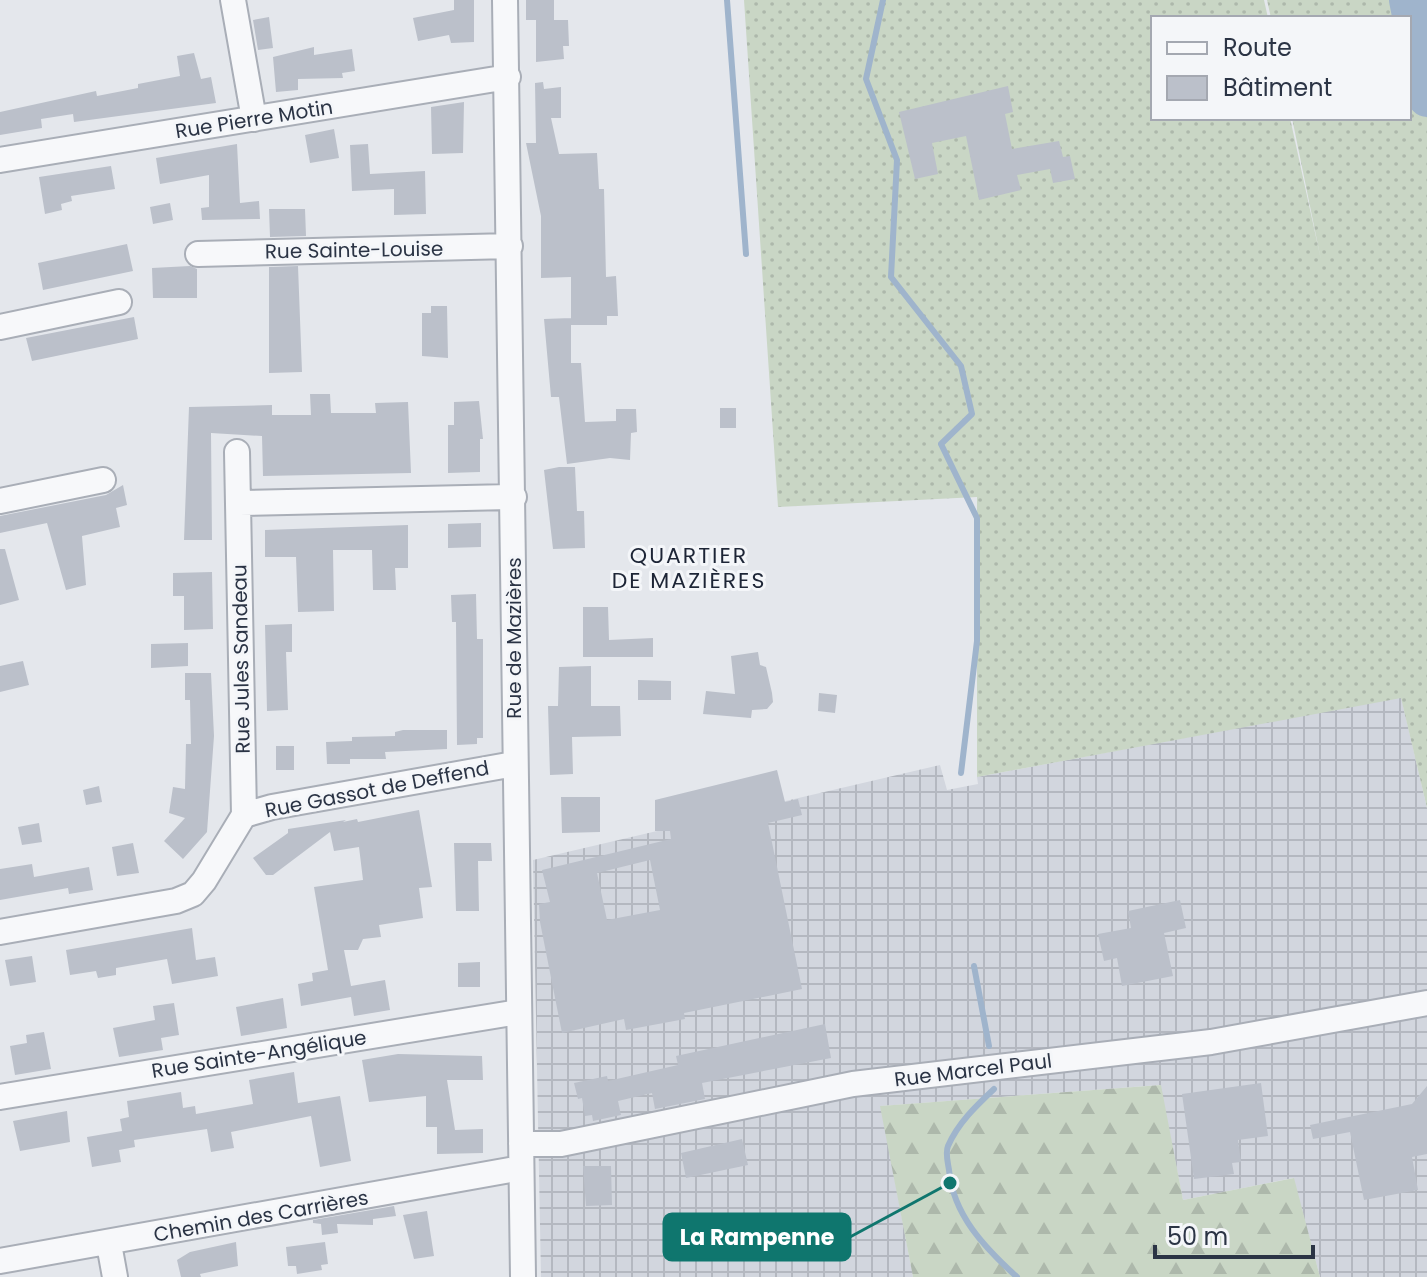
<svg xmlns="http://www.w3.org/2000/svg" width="1427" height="1277" font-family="Poppins,sans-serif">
  <defs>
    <pattern id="industrial-grid" width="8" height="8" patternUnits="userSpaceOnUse" patternTransform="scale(2)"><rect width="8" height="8" fill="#d2d6de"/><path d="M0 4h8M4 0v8" fill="none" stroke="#b4b8c0"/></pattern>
    <pattern id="grass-dots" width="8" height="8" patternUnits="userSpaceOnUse" patternTransform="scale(2)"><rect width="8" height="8" fill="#c9d6c5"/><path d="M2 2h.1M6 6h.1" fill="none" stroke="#adb8ab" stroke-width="1.8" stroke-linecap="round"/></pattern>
    <pattern id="forest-firs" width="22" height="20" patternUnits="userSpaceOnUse" patternTransform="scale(2)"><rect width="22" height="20" fill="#c9d6c5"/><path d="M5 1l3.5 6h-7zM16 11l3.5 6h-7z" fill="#adb8ab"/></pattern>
  </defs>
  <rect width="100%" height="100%" fill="#e4e7ec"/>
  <!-- industrial -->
  <path fill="url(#industrial-grid)" d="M1401,697L1427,808V1277H1320L1293,1178L1183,1200L1160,1085L881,1106L913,1277H541L533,860L940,765L947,790L978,784L977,777Z"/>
  <!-- grass -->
  <path fill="url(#grass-dots)" d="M744,0H1264L1268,18H1153V118H1290L1321,260L1292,118H1409V18H1271L1267,0H1427V808L1401,698L977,777V497L778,507Z"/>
  <!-- forest -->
  <path fill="url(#forest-firs)" d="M1161,1085L1183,1200L1294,1178L1320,1277H913L880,1106Z"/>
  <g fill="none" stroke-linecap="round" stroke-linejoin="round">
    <!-- stream -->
    <path stroke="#9fb4cc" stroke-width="6" d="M727,0L746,254
      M883,0L866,79L897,160L891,277L961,366L972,414L941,444L977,518V641L961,773
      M974,966L989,1046
      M994,1089C976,1106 958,1123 948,1146C945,1153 948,1163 949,1170C953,1215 985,1248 1017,1277"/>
    <!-- river -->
    <path stroke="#9fb4cc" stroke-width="38" d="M1408,0L1427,98"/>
  </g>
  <!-- building -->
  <path fill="#bbc0ca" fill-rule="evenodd" d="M454,0H474V42L451,43L449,35L418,41L413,18L454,10Z
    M526,0H554V20H568L569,46H563L564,59L536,62V20H526Z
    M269,17L273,48L258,50L253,20Z
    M314,47V55L352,49L355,71L342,73L343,78L298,79V90L276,92L273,57Z
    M194,53L201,79L211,77L216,103L74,122L73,114L41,119L42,128L0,135V112L96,91L97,96L138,88V84L180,76L177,56Z
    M543,82L544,89L561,87V118H551L559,154L597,153L599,189H604L606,277L616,276L618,316H607V325H571V277L541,278V216L526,143H536L535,83Z
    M1008,86L1013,112L1005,114L1012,149L1059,141L1063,157L1070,156L1075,179L1053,183L1050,169L1017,175L1021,190L979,200L966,136L932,143L938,174L915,179L899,112Z
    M464,102L463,153L432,154L431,107Z
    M334,129L339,158L310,163L305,135Z
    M237,144L240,203L259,201L260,219L202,220L201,208L209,207V175L160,184L156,158Z
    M368,144L370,174L425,171L426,214L394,215V189L352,191L350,145Z
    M111,166L115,189L71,196L72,201L61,204L62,210L45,214L39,177Z
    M170,203L173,220L153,224L150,207Z
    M269,209H305L306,236L270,237Z
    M127,244L133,271L43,290L38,263Z
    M190,266L197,269V298H153L152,268Z
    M298,266L302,372L269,373V267Z
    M431,306H447L448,358L422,356V313H431Z
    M134,317L138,339L32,361L26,338Z
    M571,318V363H581L585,422L616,421V409H636L637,432L631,433L630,460L610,458L567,464L559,397H551L544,319Z
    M310,394H330L331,413H376L375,403L408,402L411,473L263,476L262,436L211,433L212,540H184L189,407L272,405V415H311Z
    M479,401L483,439H480V472L448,473V425H454V402Z
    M720,408H736V428H720Z
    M559,467H575L577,511H584L585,548L553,549L544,470Z
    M123,485L127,505L116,508L120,527L82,536L86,585L66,590L47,523L0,533V516L106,495Z
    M481,523V547L448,548V524Z
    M408,525V568H395L396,590H373L372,550H333L334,611L298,612L296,557H265V530Z
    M0,549H5L19,600L0,605Z
    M212,572L213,629L184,630V596H173V573Z
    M476,594L477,639H483V738H477V744L457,745L456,622H452L451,595Z
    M583,607H608L609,640L653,638V657H583Z
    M292,624V652H286L288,710L267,711L265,625Z
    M188,643V666L151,668V644Z
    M758,652L760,665L766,667L772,693L773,702L767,709L752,710L751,718L703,714L706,691L735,694L731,656Z
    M23,661L29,685L0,692V666Z
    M591,666V706H620L621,736L572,737L573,774L550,775L548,706H558L559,667Z
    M185,673H211L214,736L207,832L183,859L164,841L185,818L169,813L173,787L185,789L186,744H191L190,700H185Z
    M638,680L671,681V700H638Z
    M819,693L837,695L835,713L818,711Z
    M403,730H447V749L385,752L386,759H350V764H327L326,742L352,741V737L395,736V732Z
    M276,746H294V770H276Z
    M777,770L785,802L798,799L802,815L768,823L802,989L684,1013L685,1019L626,1030L624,1019L562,1033L540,922L539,904L550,902L542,870L671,839L670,831H655V800ZM650,860L660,910L607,920L597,873Z
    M99,786L102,802L86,805L83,790Z
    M561,797H600V832L562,833Z
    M419,810L432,887L419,888L423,918L379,925L381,937L363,939L358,950H344L351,986L385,980L390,1010L354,1016L351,997L301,1006L298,984L313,981L312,973L328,970L314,887L363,880L359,847L334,851L330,832L273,875H266L253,858L288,833V829L346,820L343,822L357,819L358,822Z
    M39,823L42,842L22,845L18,827Z
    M133,843L139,873L117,876L112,847Z
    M454,843H491L492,861H478L479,911H456Z
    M32,864L34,877L89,867L93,890L69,894L68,888L0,900V869Z
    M1180,900L1186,928L1164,933L1173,976L1122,986L1117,958L1104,961L1098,934L1131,928L1128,911Z
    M192,928L196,960L215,957L218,976L172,984L167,959L116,968V975L98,978L96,971L70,975L66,950Z
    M32,956L36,982L10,986L5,960Z
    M480,962V987H458V963Z
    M283,998L287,1028L241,1036L236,1007Z
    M174,1003L179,1035L161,1038L163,1050L119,1057L113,1028L155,1020L153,1006Z
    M825,1024L831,1058L702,1083L705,1099L655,1109L652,1093L618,1101L621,1115L593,1121L592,1115L585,1116L582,1098L578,1099L574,1083L607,1076L608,1081L678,1065L676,1056Z
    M44,1032L51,1069L15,1075L10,1046L27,1043L26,1035Z
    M398,1054L482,1056L483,1080H447L455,1130L483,1129V1153L437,1154V1127H426V1096L369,1102L362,1060Z
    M294,1072L298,1103L340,1096L351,1161L320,1167L311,1116L231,1132L234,1148L211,1152L207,1129L134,1140L135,1147L119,1150L121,1162L92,1167L87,1137L122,1131L120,1119L129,1117L127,1101L181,1092L183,1108L195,1106L196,1114L253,1104L249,1080Z
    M1261,1083L1268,1136L1238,1140L1241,1162L1232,1163L1234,1174L1194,1179L1182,1094Z
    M1427,1086V1154L1412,1157L1418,1190L1364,1200L1350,1132L1313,1139L1310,1125L1412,1104Z
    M67,1111L70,1142L20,1151L13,1121Z
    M742,1139L748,1165L686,1178L681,1153Z
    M583,1166H611L612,1205L586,1206Z
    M394,1206L396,1216L373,1219V1225L337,1224L338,1233L322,1235L321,1224L313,1223V1220Z
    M427,1211L434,1256L414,1259L403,1215Z
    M236,1242L238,1266L200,1274L201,1277H181L177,1260L190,1252Z
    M325,1242L328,1264L321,1265L322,1270L297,1274L296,1266H288L286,1247Z"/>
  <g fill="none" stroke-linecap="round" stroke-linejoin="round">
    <!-- minor casing -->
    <g stroke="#a9aeb7" stroke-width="28">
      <path id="minor" d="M233,0L254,119
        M505,0L523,1277
        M0,160L508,77
        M198,254L510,246
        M0,327L119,302
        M237,452L244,815
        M0,501L103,480
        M239,503L514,497
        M0,932L176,901L193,894L204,881L244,815L272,807L514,764
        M0,1097L518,1012
        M521,1144H561L853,1084L1211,1042L1427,1003
        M109,1244L115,1277
        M0,1261L521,1168"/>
    </g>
    <!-- minor -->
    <use href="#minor" stroke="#f7f8fa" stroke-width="24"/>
  </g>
  <g text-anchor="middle" stroke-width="6" stroke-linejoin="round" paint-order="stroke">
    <!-- street labels -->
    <g font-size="20" fill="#2b3445" stroke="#f4f6f9">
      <text transform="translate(254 119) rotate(-9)" y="7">Rue Pierre Motin</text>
      <text transform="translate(354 250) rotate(-1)" y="7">Rue Sainte-Louise</text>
      <text transform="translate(514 638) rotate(-90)" y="7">Rue de Mazières</text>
      <text transform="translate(241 659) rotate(-91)" y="7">Rue Jules Sandeau</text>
      <text transform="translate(377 789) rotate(-11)" y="7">Rue Gassot de Deffend</text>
      <text transform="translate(259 1054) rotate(-9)" y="7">Rue Sainte-Angélique</text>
      <text transform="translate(973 1070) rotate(-7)" y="7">Rue Marcel Paul</text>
      <text transform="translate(261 1216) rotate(-10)" y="7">Chemin des Carrières</text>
    </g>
    <!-- neighbourhood labels -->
    <g font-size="22" letter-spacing="2" fill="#1d2536" stroke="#f4f6f9">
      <text x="689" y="563">QUARTIER<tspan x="689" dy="25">DE MAZIÈRES</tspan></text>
    </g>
  </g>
  <!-- callouts -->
  <path fill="none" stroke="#0f766e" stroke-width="3" d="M950 1183L850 1237"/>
  <circle fill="#0f766e" stroke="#f4f6f9" stroke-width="3" cx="950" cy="1183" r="8"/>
  <rect fill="#0f766e" stroke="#0f766e" stroke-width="3" x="664" y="1214" width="186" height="46" rx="8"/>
  <g font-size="22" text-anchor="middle" font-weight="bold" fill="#fff">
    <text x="757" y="1245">La Rampenne</text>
  </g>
  <!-- legend -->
  <rect x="1151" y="16" width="260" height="104" fill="#f4f6f9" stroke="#a4a8b1" stroke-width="2"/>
  <rect x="1167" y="42" width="40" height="12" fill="#f7f8fa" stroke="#a4a8b1" stroke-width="2"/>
  <text x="1223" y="56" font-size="24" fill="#2b3445">Route</text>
  <rect x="1167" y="76" width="40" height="24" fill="#bbc0ca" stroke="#a4a8b1" stroke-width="2"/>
  <text x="1223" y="96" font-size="24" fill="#2b3445">Bâtiment</text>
  <!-- scale -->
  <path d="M1155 1245v12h158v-12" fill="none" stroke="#2b3445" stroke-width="4"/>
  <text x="1167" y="1245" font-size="24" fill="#2b3445" stroke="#f4f6f9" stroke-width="6" paint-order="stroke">50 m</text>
</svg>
